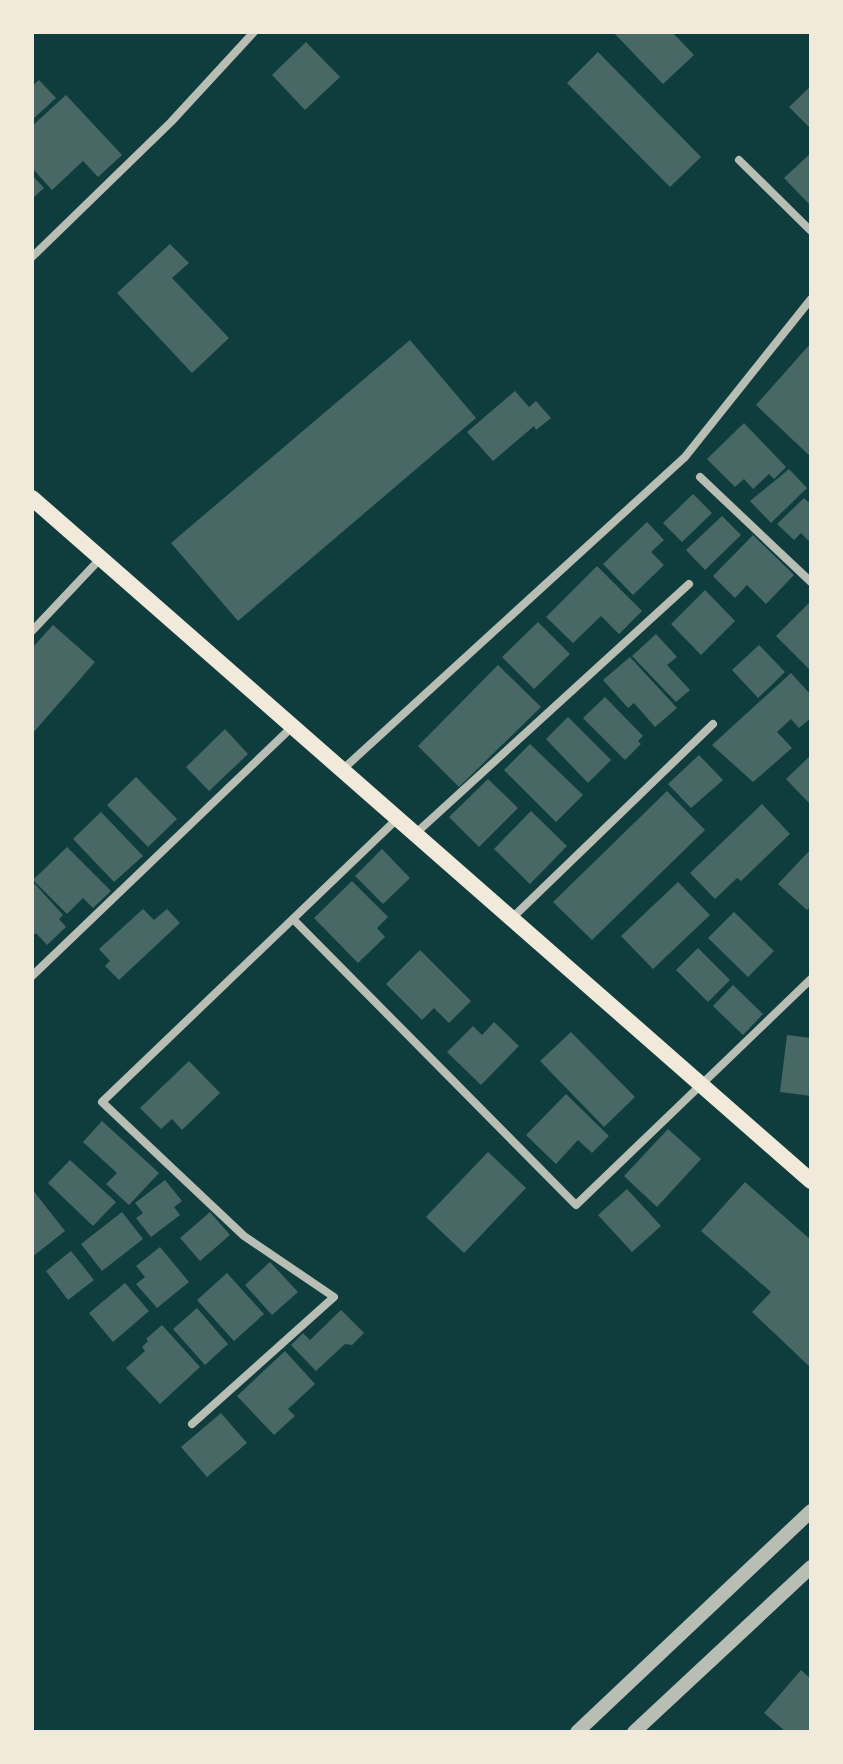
<svg xmlns="http://www.w3.org/2000/svg" width="843" height="1764" font-family="Commissioner,sans-serif">
  <rect width="100%" height="100%" fill="#0f3d3e"/>
  <!-- building -->
  <path fill="#486865" d="M613,32H672L694,55L663,84Z
    M306,42L340,77L305,110L272,75Z
    M598,52L701,157L670,187L567,83Z
    M39,80L56,98L32,120V86Z
    M811,86V129L789,107Z
    M66,95L122,155L98,177L83,161L52,190L32,168V126Z
    M811,153V206L784,178Z
    M32,175L44,188L32,199Z
    M170,244L189,263L172,278L229,338L192,373L117,293Z
    M410,340L476,418L238,621L171,543Z
    M811,343V457L756,405Z
    M515,391L529,407L536,401L551,418L536,430L534,426L493,461L467,432Z
    M744,423L786,467L774,479L769,474L753,489L744,479L735,487L707,459Z
    M789,469L807,488L771,523L750,501Z
    M693,494L712,513L682,542L663,523Z
    M804,498L808,502L811,500V543L801,533L794,540L777,524Z
    M722,516L741,535L705,570L686,550Z
    M647,522L664,540L651,552L664,565L633,595L603,564Z
    M753,535L794,575L766,604L747,585L735,598L713,576Z
    M597,566L642,611L619,634L601,616L573,643L546,617Z
    M705,590L735,621L701,655L671,624Z
    M811,601V671L776,636Z
    M538,622L570,654L534,689L502,657Z
    M53,625L95,662L32,734V648Z
    M656,634L677,657L667,665L690,690L676,702L632,656Z
    M759,645L785,672L758,698L732,670Z
    M630,657L677,708L655,727L634,703L628,708L603,680Z
    M498,665L541,707L459,787L418,746Z
    M791,673L811,695V718L799,728L791,719L777,732L792,748L753,782L712,745Z
    M605,697L643,736L638,741L641,744L625,760L583,718Z
    M568,717L611,760L588,783L546,739Z
    M225,729L248,754L209,791L186,767Z
    M530,744L583,795L556,822L504,770Z
    M699,755L723,780L691,808L668,784Z
    M811,755V805L786,779Z
    M136,777L177,819L148,847L107,805Z
    M488,779L518,808L479,847L449,817Z
    M667,791L705,830L592,940L553,902Z
    M762,804L790,834L741,881L737,878L715,899L690,873Z
    M531,811L567,846L530,884L494,849Z
    M101,812L143,856L114,882L73,839Z
    M67,847L111,891L93,908L83,898L67,914L33,880Z
    M382,849L410,878L383,904L355,876Z
    M811,849V906L807,910L778,884Z
    M352,881L388,917L377,928L385,937L358,963L314,918Z
    M678,882L710,915L653,969L621,936Z
    M35,884L63,915L59,919L66,927L47,945L36,933L32,937V887Z
    M143,909L154,920L167,909L180,923L119,980L105,966L110,961L99,949Z
    M734,912L774,951L748,977L708,938Z
    M698,948L730,980L708,1002L676,970Z
    M420,950L471,1001L449,1023L434,1008L422,1020L386,984Z
    M733,985L763,1014L743,1035L713,1006Z
    M494,1022L519,1046L481,1085L447,1052L473,1026L482,1035Z
    M571,1032L635,1097L604,1127L540,1061Z
    M787,1035L811,1038V1096L780,1092Z
    M189,1061L220,1093L182,1130L172,1119L161,1129L140,1108Z
    M566,1094L609,1136L592,1153L578,1140L556,1164L526,1135Z
    M102,1121L159,1173L129,1205L106,1184L117,1173L83,1142Z
    M668,1129L701,1159L657,1207L624,1176Z
    M488,1152L526,1188L464,1253L426,1217Z
    M70,1160L116,1202L93,1226L48,1183Z
    M165,1180L182,1201L174,1207L180,1215L151,1237L136,1218L143,1213L135,1203Z
    M745,1182L811,1240V1368L752,1312L771,1292L701,1231Z
    M32,1189L65,1231L32,1257Z
    M627,1189L661,1226L632,1252L598,1215Z
    M122,1212L143,1239L102,1271L81,1244Z
    M210,1212L230,1235L200,1261L180,1238Z
    M160,1247L189,1282L157,1308L136,1284L145,1277L136,1266Z
    M71,1251L94,1280L68,1300L46,1271Z
    M270,1262L298,1292L272,1315L245,1285Z
    M227,1273L264,1314L234,1341L197,1300Z
    M125,1283L149,1311L113,1342L89,1313Z
    M197,1308L228,1344L205,1365L173,1329Z
    M341,1310L364,1333L352,1345L345,1344L316,1371L291,1345L303,1333L310,1340Z
    M162,1325L200,1367L160,1404L126,1368L145,1351L142,1347L148,1341L146,1339Z
    M285,1351L315,1384L288,1409L295,1416L274,1435L237,1396Z
    M221,1413L247,1443L207,1477L181,1447Z
    M801,1670L811,1679V1732H786L764,1713Z"/>
  <g fill="none" stroke-linecap="round" stroke-linejoin="round">
    <!-- minor -->
    <path stroke="#b8beb3" stroke-width="8" d="M739,160L811,231
      M32,257L171,122L254,32
      M700,477L811,582
      M32,631L100,559
      M342,770L685,457L811,299
      M415,834L689,584
      M293,919L576,1205L811,979
      M511,919L713,724
      M32,976L292,727
      M192,1424L334,1297L244,1236L102,1102L397,819"/>
    <!-- tertiary -->
    <path stroke="#b8beb3" stroke-width="14" d="M577,1732L811,1511
      M634,1732L811,1567"/>
    <!-- secondary -->
    <path stroke="#f1e9da" stroke-width="16" d="M32,498L811,1181"/>
  </g>
  <!-- border -->
  <rect width="843" height="1764" fill="none" stroke="#f1e9da" stroke-width="68"/>
</svg>
